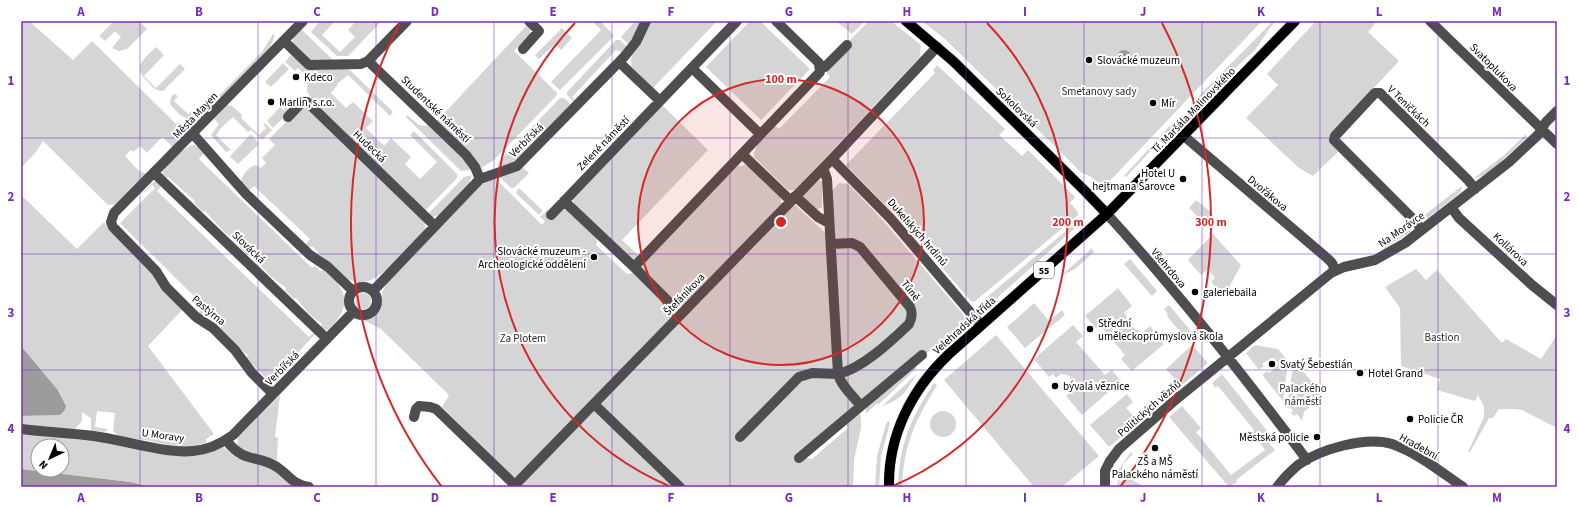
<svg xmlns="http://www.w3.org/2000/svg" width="1578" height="508" font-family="'Source Sans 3',sans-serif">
  <rect width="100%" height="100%" fill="#fff"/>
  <!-- green -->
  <path fill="#d5d5d5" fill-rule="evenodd" d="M21,21H29L73,60L92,41L179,127V138L173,147L162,137L147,153L140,146L133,152L131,150L125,156L139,171L147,174L117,204L108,205L43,141L36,152L21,168Z
    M114,21H139L147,29L127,49L119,51L112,48L121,37L115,31L105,41L99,36Z
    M320,21H335L322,35L340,52L355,37L348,30L356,21H382L348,56H337L311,32Z
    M592,21H600L612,33L613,37L560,90L551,82L601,30Z
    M635,21H642L629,45L621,37Z
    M651,21H717L653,88L632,67C627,53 644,33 651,21Z
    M750,21H760L810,69L761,120L706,67Z
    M836,21H865L852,34Z
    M869,21H891L921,45L920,57L798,187L795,190H788L754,157V153L757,146L755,144L774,125L779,129L830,77L826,72L840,57L849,41Z
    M922,21H1262L1104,187L1090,176L1082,173L945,39Z
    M1273,21H1275L1255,50L1194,106L1191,104Z
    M1316,21H1377L1368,32L1399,61L1330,135L1338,152L1313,176L1299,168L1246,118L1278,85L1267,74Z
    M526,26L530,29V35L514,51L557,93V95L494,160L481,168L436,122Z
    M562,28L572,38L561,50L555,44L539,59L535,55Z
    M301,29L333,60L311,61L293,43V37Z
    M273,34L275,35L270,48L202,118L196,119L262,52Z
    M616,40H620L627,47L622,52L616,50L572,97L575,100L574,102L567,95V92Z
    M156,47L164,55L144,76L156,88L180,64L185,69L163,91C156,91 153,88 148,82C131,67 144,59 156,47Z
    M291,55L303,65L349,69L393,112L390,116L348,75L337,84L338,85L331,93L346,108L353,102L373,121L366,128L384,146L391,138L411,157L405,164L420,179L437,162L410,135L414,131L457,174V178L420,216L425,222V230C410,245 378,289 354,282C338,276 324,258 312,246L308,248L305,245L310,239L254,186L249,191L241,182C242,175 249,166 256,165L261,168L266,163L262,158L275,145L269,139L311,97L307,92L308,78L298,68L295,71L285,62Z
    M283,63L289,69L271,87L265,82Z
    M937,65L1005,129L999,135L1022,156L1028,150L1075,197L1070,203L1078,212V215L974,302L971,301L904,224L846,165L935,73L933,70Z
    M174,94L178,96L174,101L188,114L193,110L194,112L187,119L180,115L170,104L171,97Z
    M560,98H564L571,104L513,163L498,169V163Z
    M661,104L708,150L622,240L639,256L634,260L576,207L572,199Z
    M227,105L232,106L242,115L241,118L259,135L266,128L263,125L265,123L272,130L263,139H261L251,130L248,132L233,117L222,127L216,135L231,150L226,152L211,135L219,124L214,119Z
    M280,107L283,110L286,107L290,111L273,128L267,121Z
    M407,115L419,125L428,126L461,157L471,170L461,171L406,117Z
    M1175,120L1178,122L1126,177L1124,176Z
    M251,134L259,144L238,164L230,157L231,155Z
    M1526,134V138C1518,146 1483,181 1474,178L1503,156Z
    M193,145L198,147L205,152L199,159L204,164L312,268L315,266L320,271L324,270C349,291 352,306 328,330H322L320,327L322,324L309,314L296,298L294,299L285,290L286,288L269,275L250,254L249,256L239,247L241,245L224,232L205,211L203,212L194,203L195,201L168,177L165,178L162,176C162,167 184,147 193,145Z
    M745,165H749L781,198V204L684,306H679L641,270V266L735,167Z
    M522,167L529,173L514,188H511L500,177Z
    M472,175L469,183L439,215L433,217L428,214L464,177Z
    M495,178L542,225L545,221L540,217L547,210L554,216L561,209L567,210L598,238L596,245L627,274L632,273L636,274L672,311V316L515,479L442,407L449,395L381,329L361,319C386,313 376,301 387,283L481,185Z
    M819,180L822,182V207L816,210L802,196Z
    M155,181L162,185L157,191L309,337L314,332L316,333L268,386L265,382L267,379L246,358L248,356L205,312L200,316L198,314L204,306L120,223L155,188L152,185L144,193L143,192Z
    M839,183L848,184L858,194L885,223L967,319L914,364L917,368L879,404H876L866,414V406L806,458L812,459L848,428L846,424L859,413L861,416V428L854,460L853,487H519L794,204L830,237L832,191Z
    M1462,186L1461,192L1428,218L1422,217Z
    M519,188L543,211L539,215L517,194L516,192Z
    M21,195L77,249L104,222L154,273L156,276L155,280L184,308L148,346L214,434L206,439V443C186,451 171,446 151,441C141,439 130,438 120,438L113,431L115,413L97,411L95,427L108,429L104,432L91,430V418L82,412V421L75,429L21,427V416L60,415L57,389L21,346Z
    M1196,200L1212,213L1203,222L1189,208Z
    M1073,225L1075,228L985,309L976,310L981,302Z
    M1411,226L1410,232L1384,249L1380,247Z
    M1213,234L1241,265L1224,297L1211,282L1215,278L1208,269L1201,275L1188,260Z
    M1092,248L1094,252L1075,269L1061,276Z
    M1130,259L1157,291L1152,296L1124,264Z
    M1416,269L1426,280L1437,270L1502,343L1506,339L1541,359L1557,335V428L1522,410C1514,408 1507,410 1499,409L1493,418H1489L1470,452H1468L1484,417V406L1478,395L1475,401L1437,390L1440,379L1401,366L1400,308L1385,287Z
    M1118,288L1132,306L1124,313L1127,317L1126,319L1136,330L1138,329L1141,334L1150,326L1164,344L1132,371L1121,359L1125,355L1100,325L1096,328L1085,316Z
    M355 301a8 8 0 1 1 16 0a8 8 0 1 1-16 0Z
    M1034,303L1049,321L1062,310L1065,315L1025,348L1007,327Z
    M1169,305L1196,337L1189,343L1167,316L1168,315L1164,309Z
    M1073,325L1083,336L1076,342L1105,375L1112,370L1121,381L1082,415L1066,396L1069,393L1066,390L1071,385L1070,376L1061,374L1056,378L1053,374L1049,377L1034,359Z
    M996,335L1099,456L1062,487H1034L944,380Z
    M1192,345L1208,363L1181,386L1166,369Z
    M1255,345L1278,349L1288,361L1283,401L1263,376V374L1267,371L1269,373L1277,366L1278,363L1274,358H1271L1262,364L1264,366L1259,370L1246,353Z
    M1294,360L1323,396L1304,412L1302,421L1297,414L1294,416L1291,413L1293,411L1290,407L1288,409L1287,406Z
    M917,374C906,391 902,400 882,406Z
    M1222,374L1272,437L1267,441L1275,450L1236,480L1237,482L1229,487L1169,417L1182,406L1201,428L1196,432L1231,475L1265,450L1252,433L1254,430L1218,386L1215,388L1212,383Z
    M934,383L937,385C915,422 904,443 902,487H898C899,445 911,417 934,383Z
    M1127,394L1133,402L1126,408L1139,422L1109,447L1090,425Z
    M280,395L275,437L278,438L277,460L245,453L237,447L238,437Z
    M930 424a13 13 0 1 1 26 0a13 13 0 1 1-26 0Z
    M888,421L890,423L881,456L879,487H875L877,456L886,424Z
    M21,431L76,437L187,455L223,447L237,458L270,467L299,487H151L130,482L21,469ZM38,446H62V470H38Z
    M1131,452L1133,454L1123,464L1119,483L1127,477L1145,487H1117L1119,469Z"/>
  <!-- water -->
  <path fill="#9c9c9c" d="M1117 57a7 7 0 1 1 14 0a7 7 0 1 1-14 0Z
    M21,346L57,389L66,406L64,411L60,415L21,416Z
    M21,469L130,482L151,487H21Z"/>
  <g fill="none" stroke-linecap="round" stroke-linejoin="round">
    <!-- major casing -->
    <g stroke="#dbdbdb" stroke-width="11">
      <path id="major" d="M906,21L953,61L1085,191L1107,214
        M889,487C888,435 912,389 949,354L1107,214L1295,21"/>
    </g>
    <!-- minor -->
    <path stroke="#4e4e4e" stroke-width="10" d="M1430,21L1557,144
      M284,41L309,65L361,64L368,61L407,21
      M523,49L539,31L529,21
      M368,61L466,155L475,167L480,179
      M692,68L760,134
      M821,68L825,67L847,45
      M660,101L737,21
      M288,117L302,102H307L435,226
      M193,134L246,194L310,255L328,267L353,291
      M1184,136L1327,258L1332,263L1335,270
      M742,154L791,201
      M832,159L891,219L981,325
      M154,173L327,339
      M795,196L818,217L829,223
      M564,201L634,267
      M1451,207L1459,218L1532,285L1557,305
      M1107,214C1178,292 1244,376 1307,460
      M551,215L660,101L619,62
      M1422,230L1414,220L1334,140L1335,136L1375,93H1380L1468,180L1475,189
      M831,244L852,243L860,247L910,307C913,313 912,318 909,324C891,341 863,368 838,374C841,386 854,397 861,406L922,355
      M349 301a14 14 0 1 1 28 0a14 14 0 1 1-28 0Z
      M373,291L480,179L517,166L624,57L636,42L646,21
      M673,306L634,267L820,72L819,63L776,21
      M273,394L252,373L235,350L213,328L196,317L166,287L156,271L113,227L111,222L114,213L303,21
      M595,405L680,487
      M414,417L416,409L419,406L430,407L436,409L515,485
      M21,429C45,432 70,433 94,436C123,440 166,454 193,451C207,450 222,443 233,435L354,311
      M740,437L799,377L812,373L838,374L827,179L823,168
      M226,440C244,464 257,454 277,467C290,476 292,484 309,487
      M799,458L861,406
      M513,487L832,159L937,47
      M1105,487V471L1110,461L1119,449L1173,402L1331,273L1344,267L1375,260L1405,243L1509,162L1538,135L1546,122L1557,111
      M1277,487C1283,479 1291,471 1298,465C1320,449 1366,436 1392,444C1418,453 1441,472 1463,487"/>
    <!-- major -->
    <use href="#major" stroke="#000" stroke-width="10"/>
  </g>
  <!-- grid -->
  <path fill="none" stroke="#7b2cbf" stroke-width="1" stroke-opacity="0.55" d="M140,21V487M258,21V487M376,21V487M494,21V487M612,21V487M730,21V487M848,21V487M966,21V487M1084,21V487M1202,21V487M1320,21V487M1438,21V487M21,138H1557M21,254H1557M21,370H1557"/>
  <!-- distance rings -->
  <circle cx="781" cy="222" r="143" fill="#d62828" fill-opacity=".12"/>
  <g fill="none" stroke="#d62828" stroke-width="2">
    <circle cx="781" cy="222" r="143"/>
    <path d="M669 486A287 287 0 0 1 575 23M987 23A287 287 0 0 1 893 486"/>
    <path d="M442 487A430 430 0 0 1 400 23M1162 23A430 430 0 0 1 1120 487"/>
  </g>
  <!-- markers -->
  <g fill="#000" stroke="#fff" stroke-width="1.5">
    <circle cx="1089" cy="60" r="4"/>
    <circle cx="296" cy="77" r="4"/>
    <circle cx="271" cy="102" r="4"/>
    <circle cx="1153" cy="103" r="4"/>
    <circle cx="1183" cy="179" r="4"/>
    <circle cx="594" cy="257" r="4"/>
    <circle cx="1195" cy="292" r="4"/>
    <circle cx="1090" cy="329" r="4"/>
    <circle cx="1272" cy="364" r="4"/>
    <circle cx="1360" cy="373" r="4"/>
    <circle cx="1055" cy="386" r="4"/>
    <circle cx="1410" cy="419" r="4"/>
    <circle cx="1317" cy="437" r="4"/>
    <circle cx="1155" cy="448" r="4"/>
  </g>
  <g text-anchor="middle" stroke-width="4" stroke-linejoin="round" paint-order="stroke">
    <!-- shield labels -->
    <rect fill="#fff" stroke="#4c4c4c" stroke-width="1" x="1034" y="262" width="20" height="16" rx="3"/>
    <g font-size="10" font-weight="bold" fill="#000">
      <text x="1044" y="274">55</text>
    </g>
    <!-- poi labels -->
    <g font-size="11" fill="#000" stroke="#fff" text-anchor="start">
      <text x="1097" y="64">Slovácké muzeum</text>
      <text x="304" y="81">Kdeco</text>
      <text x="279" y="106">Marlin, s.r.o.</text>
      <text x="1161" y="107">Mír</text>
      <text x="1175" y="177" text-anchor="end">Hotel U<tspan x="1175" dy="13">hejtmana Šarovce</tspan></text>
      <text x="586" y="255" text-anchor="end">Slovácké muzeum -<tspan x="586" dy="13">Archeologické oddělení</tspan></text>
      <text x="1203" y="296">galeriebaila</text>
      <text x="1098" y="327">Střední<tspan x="1098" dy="13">uměleckoprůmyslová škola</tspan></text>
      <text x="1280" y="368">Svatý Šebestián</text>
      <text x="1368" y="377">Hotel Grand</text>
      <text x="1063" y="390">bývalá věznice</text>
      <text x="1418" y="423">Policie ČR</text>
      <text x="1309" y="441" text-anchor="end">Městská policie</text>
      <text x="1155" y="465" text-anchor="middle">ZŠ a MŠ<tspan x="1155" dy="13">Palackého náměstí</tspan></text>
    </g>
    <!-- street labels -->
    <g font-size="11" fill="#000" stroke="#fff">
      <text transform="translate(1494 67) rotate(45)" y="4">Svatoplukova</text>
      <text transform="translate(1409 106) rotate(44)" y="4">V Teničkách</text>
      <text transform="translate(1017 107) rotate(44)" y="4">Sokolovská</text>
      <text transform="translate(436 109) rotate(44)" y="4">Studentské náměstí</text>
      <text transform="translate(1193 110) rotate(-46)" y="4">Tř. Maršála Malinovského</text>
      <text transform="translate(195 115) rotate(-46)" y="4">Města Mayen</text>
      <text transform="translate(526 140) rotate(-44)" y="4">Verbířská</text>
      <text transform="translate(603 143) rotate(-46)" y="4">Zelené náměstí</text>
      <text transform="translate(370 146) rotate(44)" y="4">Hudecká</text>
      <text transform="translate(1268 193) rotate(40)" y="4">Dvořákova</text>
      <text transform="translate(1401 229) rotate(-35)" y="4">Na Morávce</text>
      <text transform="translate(918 232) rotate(49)" y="4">Dukelských hrdinů</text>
      <text transform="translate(249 247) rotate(44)" y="4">Slovácká</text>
      <text transform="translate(1511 249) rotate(43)" y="4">Kollárova</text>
      <text transform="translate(1169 268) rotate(50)" y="4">Všehrdova</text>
      <text transform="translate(911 290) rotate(52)" y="4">Tůně</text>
      <text transform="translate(684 294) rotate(-46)" y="4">Štefánikova</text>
      <text transform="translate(209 310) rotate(40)" y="4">Pastýrna</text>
      <text transform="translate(964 325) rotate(-42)" y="4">Velehradská třída</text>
      <text transform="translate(282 368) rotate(-45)" y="4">Verbířská</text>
      <text transform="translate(1149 408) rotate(-41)" y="4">Politických vězňů</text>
      <text transform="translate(163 435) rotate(8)" y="4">U Moravy</text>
      <text transform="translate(1419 446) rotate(29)" y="4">Hradební</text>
    </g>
    <!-- park labels -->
    <g font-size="11" fill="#2c2c2c" stroke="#fff">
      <text x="1099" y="95">Smetanovy sady</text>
      <text x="1442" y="341">Bastion</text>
      <text x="523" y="342">Za Plotem</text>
      <text x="1303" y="392">Palackého<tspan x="1303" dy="13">náměstí</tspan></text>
    </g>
  </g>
  <circle cx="781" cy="222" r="6" fill="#d62828" stroke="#fff" stroke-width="2"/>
  <g font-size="12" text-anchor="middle" font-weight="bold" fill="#d62828" stroke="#fff" stroke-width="4" stroke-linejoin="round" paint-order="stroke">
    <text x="781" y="83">100 m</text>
    <text x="1068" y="226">200 m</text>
    <text x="1211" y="226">300 m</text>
  </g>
  <!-- border -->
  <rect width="1578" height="508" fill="none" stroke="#ffffff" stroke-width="44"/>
  <!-- north arrow -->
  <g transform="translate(50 458) rotate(224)"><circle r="19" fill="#ffffff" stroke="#999999"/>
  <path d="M0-3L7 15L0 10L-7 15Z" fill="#000000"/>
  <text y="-6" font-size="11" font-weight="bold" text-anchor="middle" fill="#000000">N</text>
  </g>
  <rect x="22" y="22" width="1534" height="464" fill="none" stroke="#7b2cbf" stroke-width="1.5"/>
  <g font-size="13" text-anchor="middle" font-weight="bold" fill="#7b2cbf">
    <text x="81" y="16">A</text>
    <text x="199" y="16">B</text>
    <text x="317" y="16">C</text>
    <text x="435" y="16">D</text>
    <text x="553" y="16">E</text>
    <text x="671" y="16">F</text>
    <text x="789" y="16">G</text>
    <text x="907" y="16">H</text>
    <text x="1025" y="16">I</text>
    <text x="1143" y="16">J</text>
    <text x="1261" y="16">K</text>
    <text x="1379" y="16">L</text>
    <text x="1497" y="16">M</text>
    <text x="11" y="85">1</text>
    <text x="1567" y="85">1</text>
    <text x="11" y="201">2</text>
    <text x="1567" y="201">2</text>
    <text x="11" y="317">3</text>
    <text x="1567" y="317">3</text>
    <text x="11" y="433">4</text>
    <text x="1567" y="433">4</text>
    <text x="81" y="502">A</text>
    <text x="199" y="502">B</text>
    <text x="317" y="502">C</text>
    <text x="435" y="502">D</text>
    <text x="553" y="502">E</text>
    <text x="671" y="502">F</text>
    <text x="789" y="502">G</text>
    <text x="907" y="502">H</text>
    <text x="1025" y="502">I</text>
    <text x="1143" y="502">J</text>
    <text x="1261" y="502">K</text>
    <text x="1379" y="502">L</text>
    <text x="1497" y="502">M</text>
  </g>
</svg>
